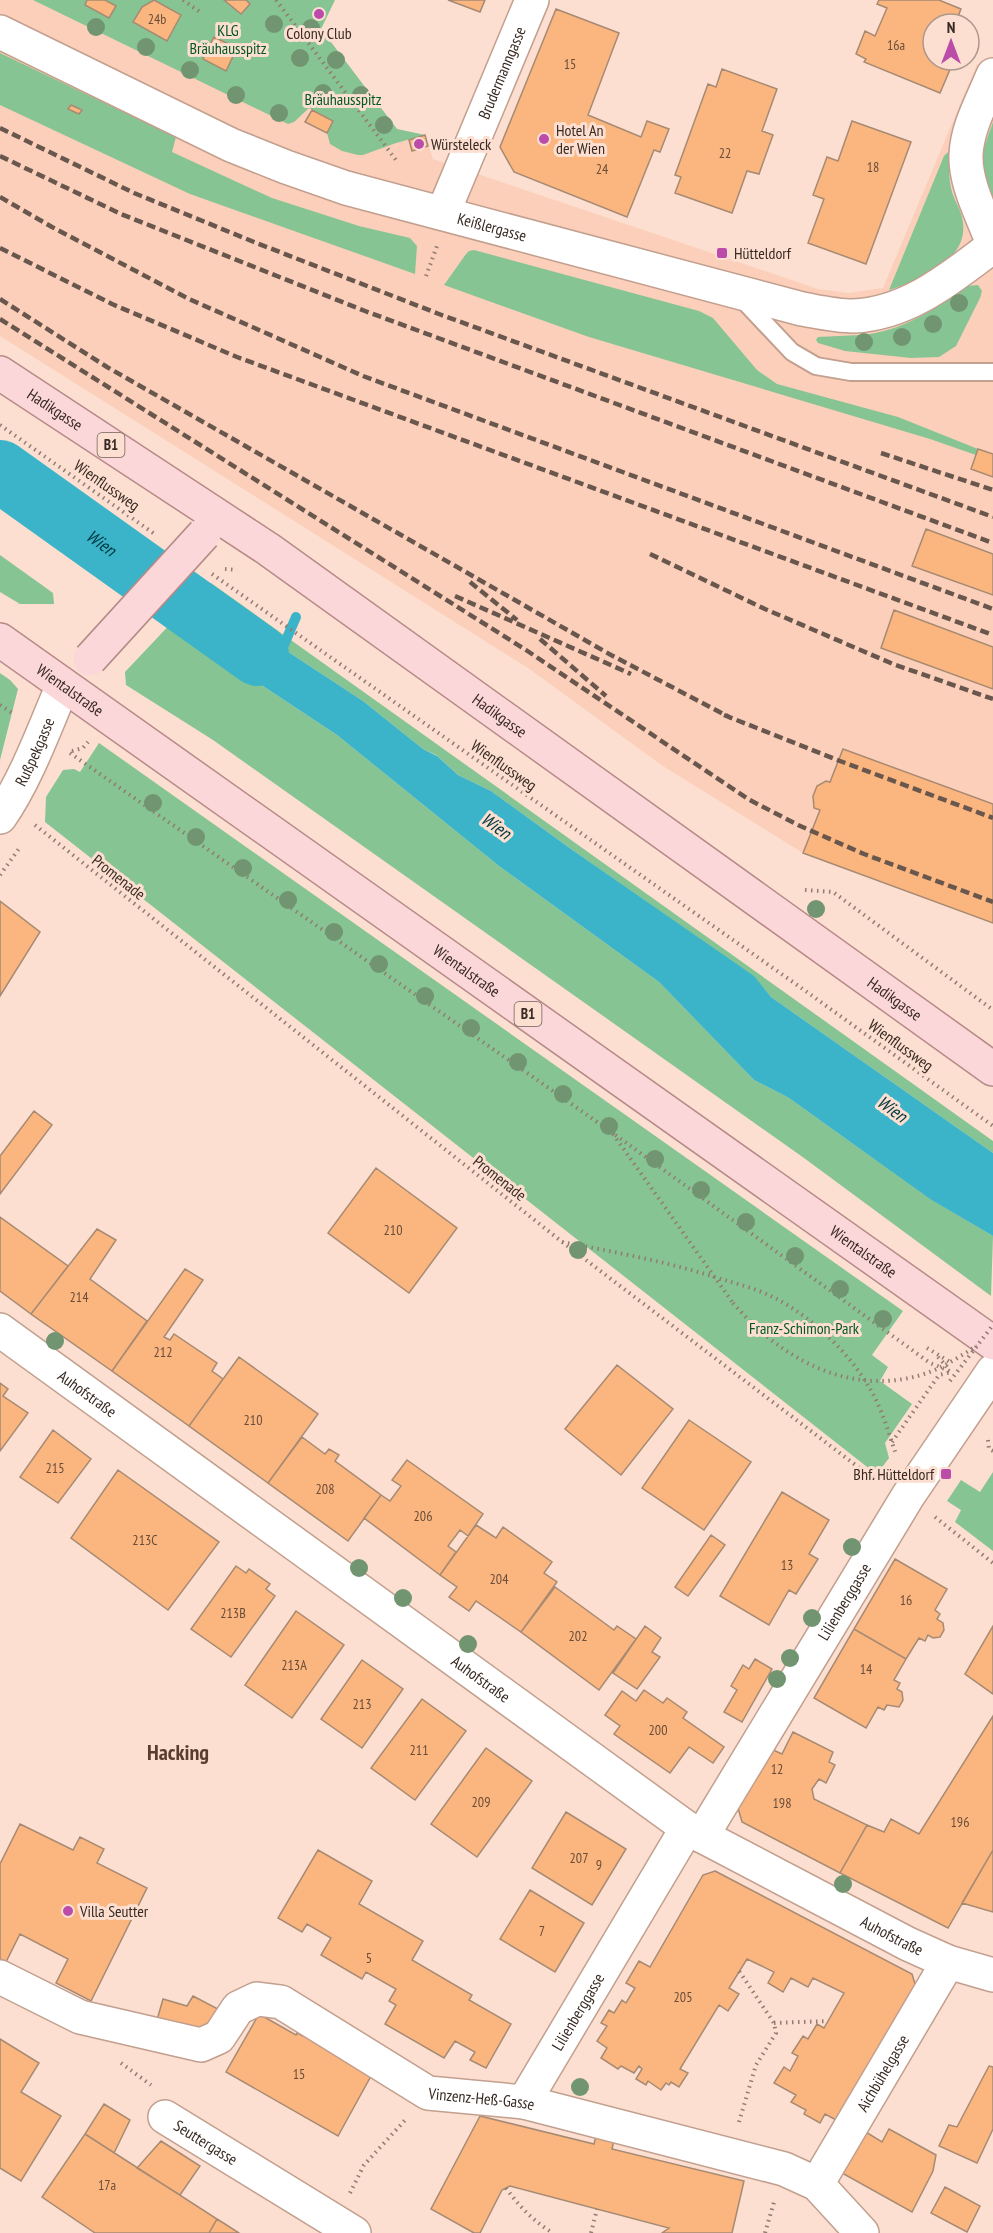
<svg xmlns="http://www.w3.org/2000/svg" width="993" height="2233" font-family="'PT Sans Narrow',sans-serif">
  <rect width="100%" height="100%" fill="#fcdfd0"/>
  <!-- built -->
  <path fill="#fbcfba" d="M0,0H334L321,29L397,129L425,135L433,159L818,289L849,293L883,288L977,64L993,70V454L978,449L976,455L993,461V923L803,853L663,766L528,668L0,336Z"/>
  <!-- green -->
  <path fill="#86c493" d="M33,0H335L321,29L397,129L425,135L396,143L363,155H358L342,151L330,144L327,133L333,121L309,108L294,122L288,124Z
    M0,53L176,137L172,152L272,198L359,226L410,238L417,246L415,274L190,194L0,105Z
    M993,122V204C978,166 979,160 993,122Z
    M950,150C949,164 948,178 952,192C955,202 962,211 963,223C968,261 919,280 889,290L944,156Z
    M474,250L699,311L713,318L757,370L777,384L898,417L978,449L976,455L930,439L589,337L444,285L466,254L469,251Z
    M978,285L982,291L980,298L956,346L939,357L911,358L845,351L818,343L816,340L818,337C832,336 846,336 860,335C902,332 935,309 968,286Z
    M0,555L53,593L54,604H20L0,592Z
    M211,583L993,1141V1153L771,997L753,976L571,849L491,791L458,775L436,755L423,749L363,701L200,594Z
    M176,618L263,686L337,735L499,866L659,982L754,1080L789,1098L929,1198L993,1236L991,1296L804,1158L213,740L126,685L125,672Z
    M0,673L10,680L18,689L0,760Z
    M99,743L903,1311L872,1355L888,1367L880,1381L912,1404L885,1443L889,1458L880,1470H871L45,822L46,797L63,770L74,769L80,772Z
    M993,1472V1551L955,1522L961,1510L947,1501L961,1480L980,1492Z"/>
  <!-- water -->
  <path fill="#3bb4c9" d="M200,594L363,701L423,749L437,756L458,775L491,791L571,849L754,976L771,997L993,1153V1236L930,1199L789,1098L754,1080L659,982L499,866L337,735L263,686L176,618Z"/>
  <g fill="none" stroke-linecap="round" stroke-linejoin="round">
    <!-- stream -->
    <path stroke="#3bb4c9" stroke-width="10" d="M277,661L296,617"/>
    <!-- river -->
    <path stroke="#3bb4c9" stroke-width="62" id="s1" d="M0,471L258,655"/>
  </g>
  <!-- building -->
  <path fill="#fbb57e" stroke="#a78a73" stroke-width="1.5" d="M87,0H105L116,6L109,18L85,5Z
    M154,0L181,15L167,41L133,22L142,7Z
    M224,0H246L250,4L241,14Z
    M448,0H485L480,12Z
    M879,0H939L961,9L955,24H933V60H954L940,93L864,62L866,59L856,54L865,31L875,36L887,8L877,4Z
    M556,9L619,33L588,115L641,137L647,121L669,129L660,152L654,150L627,217L514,172L500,147Z
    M214,37L237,48L226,71L203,59Z
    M722,69L777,89L762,131L773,135L759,174L747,171L732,213L675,193L681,177L675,175L708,84L716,87Z
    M71,105L82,110L79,114L68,109Z
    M312,110L333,121L327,133L305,122Z
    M852,121L911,142L866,264L808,243L824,199L813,195L827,157L838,161Z
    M425,135L428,146L412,151L409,140Z
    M978,449L993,454V477L971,469Z
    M926,529L993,554V595L912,566Z
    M894,610L993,647V689L881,648Z
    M843,749L993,804V923L803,853L820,810L814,808L813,796L817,786L826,781L830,782Z
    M0,901L40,932L0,996Z
    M34,1111L52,1125L0,1194V1156Z
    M376,1168L457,1228L409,1293L328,1233Z
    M0,1217L68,1266L31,1314L0,1291Z
    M97,1229L116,1240L90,1279L147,1321L112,1371L31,1314Z
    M185,1269L203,1280L164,1337L170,1340L174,1334L217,1363L212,1371L223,1379L189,1426L112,1371Z
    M239,1357L318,1414L268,1483L189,1426Z
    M617,1365L673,1409L621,1475L565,1429Z
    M0,1383L8,1389L3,1396L28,1413L0,1451Z
    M689,1420L751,1462L704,1530L642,1488Z
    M53,1430L91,1459L58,1503L20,1477Z
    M302,1437L325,1454L329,1449L339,1455L335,1461L381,1495L348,1541L268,1483Z
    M407,1460L483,1514L468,1536L460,1530L448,1546L456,1552L440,1575L364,1518L381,1495L390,1501L401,1486L392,1480Z
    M118,1470L219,1542L168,1610L71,1538Z
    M782,1492L829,1520L809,1554L818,1559L796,1594L789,1590L769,1625L720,1596Z
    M476,1525L496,1538L503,1527L552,1562L544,1573L557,1582L521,1632L476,1601L469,1611L449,1597L457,1587L440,1575Z
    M711,1535L725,1545L688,1596L675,1587Z
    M895,1559L947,1589L935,1610L940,1614L937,1619L943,1623L944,1630L940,1637L933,1638L928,1635L925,1641L919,1638L906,1659L854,1629Z
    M236,1566L246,1573L249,1569L270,1584L266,1589L275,1596L231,1657L191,1629Z
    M555,1587L614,1630L617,1626L636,1639L599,1690L521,1632Z
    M296,1611L344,1645L292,1718L245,1685Z
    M645,1626L661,1638L652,1652L660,1657L637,1689L613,1673Z
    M993,1626V1694L965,1674Z
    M854,1629L906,1659L894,1680L900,1683L897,1689L902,1692L903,1700L899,1707L887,1705L884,1710L878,1707L866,1728L814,1698Z
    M755,1659L772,1669L742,1722L724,1712L737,1690L731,1686L743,1665L749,1669Z
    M362,1660L403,1689L362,1748L321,1719Z
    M644,1690L663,1703L667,1698L687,1712L683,1718L724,1747L713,1763L689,1747L670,1773L614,1734L620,1726L605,1715L622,1691L636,1701Z
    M422,1699L466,1731L415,1800L371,1768Z
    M993,1716V1850L948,1928L840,1873L867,1825L884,1832L891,1819L919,1834Z
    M793,1732L833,1752L829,1762L835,1765L826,1783L819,1779L812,1789L814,1799L867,1825L840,1873L742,1822L738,1808L771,1749L782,1754Z
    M486,1748L532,1781L477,1857L431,1824Z
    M566,1812L626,1849L592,1905L532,1868Z
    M20,1824L73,1850L80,1837L104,1849L97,1863L147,1888L91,2001L56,1983L68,1959L20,1934L6,1962L0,1959V1864Z
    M318,1850L372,1881L359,1904L423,1941L412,1960L472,1995L469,2000L511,2024L486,2068L470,2060L475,2052L455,2041L444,2058L385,2024L396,2005L389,2001L396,1989L366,1972L362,1979L321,1955L331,1938L307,1924L302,1932L278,1918Z
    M993,1850V1912L962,1903Z
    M715,1871L912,1974L916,1987L838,2121L825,2114L820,2123L804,2114L806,2110L791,2102L796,2095L774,2083L784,2067L790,2071L798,2056L792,2053L803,2036L808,2039L817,2024L824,2028L844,1993L813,1978L808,1987L791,1978L783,1992L768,1983L774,1972L747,1959L729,1988L739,1994L728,2011L719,2005L680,2069L688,2073L679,2087L671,2082L669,2085L666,2083L661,2090L648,2081L646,2085L636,2079L642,2069L639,2066L634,2073L621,2066L618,2069L601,2058L607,2048L597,2041L607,2026L601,2023L609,2010L614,2013L622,2000L626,2003L635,1988L626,1983L639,1961L650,1967L703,1875Z
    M530,1890L584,1923L555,1972L500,1939Z
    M193,1996L218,2009L210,2029L198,2033L157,2020L163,1999L187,2006Z
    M259,2014L296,2035L297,2033L334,2051L333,2054L371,2076L338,2136L226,2072Z
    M0,2039L39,2063L21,2092L61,2116L21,2181L0,2168Z
    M989,2066L993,2067V2129L977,2163L939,2146L949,2125L957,2127Z
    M104,2104L130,2120L114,2153L85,2134Z
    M480,2116L594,2144L596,2136L614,2140L612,2149L744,2181L732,2233H662L669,2228L510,2186L502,2190L480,2233H474L431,2209Z
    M889,2129L936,2155L933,2171L912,2212L842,2173L866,2132L882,2142Z
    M85,2134L217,2219L209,2233H95L42,2197Z
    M161,2141L200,2166L180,2195L137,2168Z
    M945,2187L980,2206L967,2232L931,2213Z
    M217,2219L225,2224L239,2233H209Z"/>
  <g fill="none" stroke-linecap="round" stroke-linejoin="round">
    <!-- service casing -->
    <g stroke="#c29f8e" stroke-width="20">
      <path id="service" d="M742,299L792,352L816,366L851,372H993"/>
    </g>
    <!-- minor casing -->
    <g stroke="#c29f8e" stroke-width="36">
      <g id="minor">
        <path d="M993,75C983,100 967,127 966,155C965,185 983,216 993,244"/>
        <path id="s2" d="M443,213L532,0"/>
        <path id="s3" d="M0,817C26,780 45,727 63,685"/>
        <path id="s4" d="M702,1836L908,1496L993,1371"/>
        <path id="s5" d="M0,1977L80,2017L201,2045L219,2037L238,2008L257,1999L281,2002L428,2093L524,2102L784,2169L817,2184L862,2233"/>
        <path id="s6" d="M524,2102L687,1828"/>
        <path id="s7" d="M165,2117L354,2233"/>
        <path id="s8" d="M817,2184L948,1962"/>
      </g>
    </g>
    <!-- tertiary casing -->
    <g stroke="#c29f8e" stroke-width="36">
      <g id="tertiary">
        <path id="s9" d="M0,32L231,145L286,167L346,188L802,309C819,312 836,316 853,316C908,314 952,277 993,246"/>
        <path id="s10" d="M0,1330L687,1828L908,1944L948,1962L993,1975"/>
      </g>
    </g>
    <!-- primary casing -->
    <g stroke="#b68a88" stroke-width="36">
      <g id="primary">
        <path id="s11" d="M0,373L268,549L993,1069"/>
        <path id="s12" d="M0,640L993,1343"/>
      </g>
    </g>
    <!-- path -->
    <path stroke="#917c71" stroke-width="4" stroke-dasharray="1.5 4.5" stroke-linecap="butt" d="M183,0L200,12
      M276,0L396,160
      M426,276L437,246
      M0,425L156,535
      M225,569L237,570
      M212,574L800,987L993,1126
      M0,705L14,714
      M72,751L83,748L88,742
      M70,753L610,1131L883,1329L930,1363L952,1372
      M35,825L561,1241L870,1476L880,1478
      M0,875L21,846
      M805,890L833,892L993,1010
      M613,1134L733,1303
      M562,1242C615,1252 669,1262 721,1279C738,1284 757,1289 773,1297C814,1318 851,1354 873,1394C883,1412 889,1435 896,1454
      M927,1348L950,1362
      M938,1357L949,1369
      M988,1440L989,1449L993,1451
      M892,1442L939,1375L951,1372
      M935,1517L993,1563
      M774,2023L828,2021
      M121,2063L151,2085
      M739,2122L756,2065L776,2033L774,2023L739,1971
      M506,2188C519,2206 534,2222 553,2233
      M350,2193L364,2165L407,2118
      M591,2233L597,2209
      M765,2233L774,2202"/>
    <!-- service -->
    <use href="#service" stroke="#fff" stroke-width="16"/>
    <!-- minor -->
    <use href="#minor" stroke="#fff" stroke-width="33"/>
    <!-- tertiary -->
    <use href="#tertiary" stroke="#fff" stroke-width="33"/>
    <!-- primary -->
    <use href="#primary" stroke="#fcd7d9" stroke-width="33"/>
    <!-- rail -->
    <path stroke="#69574e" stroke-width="4.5" stroke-dasharray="9 4.5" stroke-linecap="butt" d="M0,128L134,193L254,242L439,314L993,517
      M0,156L121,214L365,311L993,543
      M0,197L52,227L189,299L363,376L993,609
      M0,248L112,304L237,357L993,635
      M0,299L107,367L611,655L731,718
      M0,319L526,650L748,799L798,825L864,854L993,902
      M881,453L993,490
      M650,554L765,609L893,664L993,699
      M470,582L517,620
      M455,596L631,674
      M540,639L606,696
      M724,715L840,761L993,818"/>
    <!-- primary-bridge casing -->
    <g stroke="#b68a88" stroke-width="36" stroke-linecap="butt">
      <path id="primary-bridge" d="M90,659L204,534"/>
    </g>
    <!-- path-bridge -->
    <path stroke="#917c71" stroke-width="4" stroke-dasharray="1.5 4.5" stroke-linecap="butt" d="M733,1303C780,1358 850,1398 924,1374C943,1368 960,1356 977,1346
      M950,1381L993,1325"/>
    <!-- primary-bridge -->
    <use href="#primary-bridge" stroke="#fcd7d9" stroke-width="33"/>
  </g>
  <!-- trees -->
  <g fill="#719471">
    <circle cx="274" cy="24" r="9"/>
    <circle cx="96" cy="27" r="9"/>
    <circle cx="311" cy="28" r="9"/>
    <circle cx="146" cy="47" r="9"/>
    <circle cx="300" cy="58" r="9"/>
    <circle cx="336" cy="60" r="9"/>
    <circle cx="190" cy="70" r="9"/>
    <circle cx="323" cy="93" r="9"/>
    <circle cx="236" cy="95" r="9"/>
    <circle cx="361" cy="95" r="9"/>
    <circle cx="279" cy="113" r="9"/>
    <circle cx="384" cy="125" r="9"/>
    <circle cx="959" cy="303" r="9"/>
    <circle cx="933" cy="324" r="9"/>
    <circle cx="902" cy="337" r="9"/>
    <circle cx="864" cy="342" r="9"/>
    <circle cx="153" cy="803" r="9"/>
    <circle cx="196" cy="837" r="9"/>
    <circle cx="243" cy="868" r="9"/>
    <circle cx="288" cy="900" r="9"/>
    <circle cx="816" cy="909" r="9"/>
    <circle cx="334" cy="932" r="9"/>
    <circle cx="379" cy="964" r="9"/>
    <circle cx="425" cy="996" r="9"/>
    <circle cx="471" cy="1028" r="9"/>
    <circle cx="518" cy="1062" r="9"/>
    <circle cx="563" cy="1094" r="9"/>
    <circle cx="609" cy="1126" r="9"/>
    <circle cx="655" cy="1159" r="9"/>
    <circle cx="701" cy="1190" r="9"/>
    <circle cx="746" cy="1222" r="9"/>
    <circle cx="578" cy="1250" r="9"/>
    <circle cx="795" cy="1256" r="9"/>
    <circle cx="840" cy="1289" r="9"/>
    <circle cx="883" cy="1319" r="9"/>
    <circle cx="55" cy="1341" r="9"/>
    <circle cx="852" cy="1547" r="9"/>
    <circle cx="359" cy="1568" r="9"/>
    <circle cx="403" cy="1598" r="9"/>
    <circle cx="812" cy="1618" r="9"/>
    <circle cx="468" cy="1644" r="9"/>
    <circle cx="790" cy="1658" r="9"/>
    <circle cx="777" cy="1679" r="9"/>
    <circle cx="843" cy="1884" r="9"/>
    <circle cx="580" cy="2087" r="9"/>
  </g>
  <!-- markers -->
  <g fill="#bb4ca9" stroke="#fcdfd0" stroke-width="2">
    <circle cx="319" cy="14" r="6"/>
    <circle cx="544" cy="139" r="6"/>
    <circle cx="419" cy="144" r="6"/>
    <rect x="716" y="247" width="12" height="12" rx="3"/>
    <rect x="940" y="1468" width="12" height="12" rx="3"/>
    <circle cx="68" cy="1911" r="6"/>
  </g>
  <g text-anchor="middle" stroke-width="6" stroke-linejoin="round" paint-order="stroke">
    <!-- number labels -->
    <g font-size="14" fill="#694d3a">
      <text x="157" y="24">24b</text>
      <text x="896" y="50">16a</text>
      <text x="570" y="69">15</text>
      <text x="725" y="158">22</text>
      <text x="873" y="172">18</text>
      <text x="602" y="174">24</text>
      <text x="393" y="1235">210</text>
      <text x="79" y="1302">214</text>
      <text x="163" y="1357">212</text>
      <text x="253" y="1425">210</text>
      <text x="55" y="1473">215</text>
      <text x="325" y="1494">208</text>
      <text x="423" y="1521">206</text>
      <text x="145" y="1545">213C</text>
      <text x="787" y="1570">13</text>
      <text x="499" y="1584">204</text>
      <text x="906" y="1605">16</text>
      <text x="233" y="1618">213B</text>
      <text x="578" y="1641">202</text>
      <text x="294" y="1670">213A</text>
      <text x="866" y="1674">14</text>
      <text x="362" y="1709">213</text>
      <text x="658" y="1735">200</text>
      <text x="419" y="1755">211</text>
      <text x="777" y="1774">12</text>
      <text x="481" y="1807">209</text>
      <text x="782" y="1808">198</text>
      <text x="960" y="1827">196</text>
      <text x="579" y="1863">207</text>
      <text x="599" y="1870">9</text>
      <text x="542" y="1936">7</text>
      <text x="369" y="1963">5</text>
      <text x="683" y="2002">205</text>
      <text x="299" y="2079">15</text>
      <text x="107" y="2190">17a</text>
    </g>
    <!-- shield labels -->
    <g fill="#fcdfd0" stroke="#736057" stroke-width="1.5">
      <rect x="97.5" y="433" width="27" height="24" rx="4.5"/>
      <rect x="514.5" y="1002" width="27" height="24" rx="4.5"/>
    </g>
    <g font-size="15" font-weight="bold" fill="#382a23">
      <text x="111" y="450">B1</text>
      <text x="528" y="1019">B1</text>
    </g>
    <!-- park labels -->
    <g font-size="16" fill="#005724" stroke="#fcdfd0">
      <text x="228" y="36">KLG<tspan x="228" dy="18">Bräuhausspitz</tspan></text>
      <text x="343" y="105">Bräuhausspitz</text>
      <text x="804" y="1334">Franz-Schimon-Park</text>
    </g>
    <!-- poi labels -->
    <g font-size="16" fill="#382a23" stroke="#fcdfd0" text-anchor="start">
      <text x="319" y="39" text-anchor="middle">Colony Club</text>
      <text x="556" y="136">Hotel An<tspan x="556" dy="18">der Wien</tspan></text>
      <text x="431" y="150">Würsteleck</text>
      <text x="734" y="259">Hütteldorf</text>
      <text x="934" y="1480" text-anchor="end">Bhf. Hütteldorf</text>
      <text x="80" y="1917">Villa Seutter</text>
    </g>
    <!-- street labels -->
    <g font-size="16" fill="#382a23" stroke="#fcdfd0">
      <text dy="6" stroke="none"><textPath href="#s2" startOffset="152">Brudermanngasse</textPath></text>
      <text dy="6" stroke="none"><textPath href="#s9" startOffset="531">Keißlergasse</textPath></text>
      <text dy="6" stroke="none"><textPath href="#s11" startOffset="66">Hadikgasse</textPath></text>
      <text transform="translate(107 485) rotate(35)" y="6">Wienflussweg</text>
      <text dy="6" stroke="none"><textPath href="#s12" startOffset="86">Wientalstraße</textPath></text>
      <text dy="6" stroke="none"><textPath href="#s11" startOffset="606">Hadikgasse</textPath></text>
      <text dy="6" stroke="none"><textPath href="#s3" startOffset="74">Rußpekgasse</textPath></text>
      <text transform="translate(504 765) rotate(35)" y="6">Wienflussweg</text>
      <text transform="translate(119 877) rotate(38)" y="6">Promenade</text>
      <text dy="6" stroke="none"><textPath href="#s12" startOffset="572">Wientalstraße</textPath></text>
      <text dy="6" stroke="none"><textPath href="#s11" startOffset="1092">Hadikgasse</textPath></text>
      <text transform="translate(901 1045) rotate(36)" y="6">Wienflussweg</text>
      <text transform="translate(500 1178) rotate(38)" y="6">Promenade</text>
      <text dy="6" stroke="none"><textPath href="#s12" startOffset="1058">Wientalstraße</textPath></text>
      <text dy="6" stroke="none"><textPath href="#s10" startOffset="108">Auhofstraße</textPath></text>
      <text dy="6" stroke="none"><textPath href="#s4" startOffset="274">Lilienberggasse</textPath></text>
      <text dy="6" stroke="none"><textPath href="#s10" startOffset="594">Auhofstraße</textPath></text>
      <text dy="6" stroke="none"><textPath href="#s10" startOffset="1080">Auhofstraße</textPath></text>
      <text dy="6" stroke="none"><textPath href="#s6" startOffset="105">Lilienberggasse</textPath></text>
      <text dy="6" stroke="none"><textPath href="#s8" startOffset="129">Aichbühelgasse</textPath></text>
      <text dy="6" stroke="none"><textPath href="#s5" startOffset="540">Vinzenz-Heß-Gasse</textPath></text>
      <text dy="6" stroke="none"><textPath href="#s7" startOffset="48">Seuttergasse</textPath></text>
    </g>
    <!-- water labels -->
    <g font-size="18" font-style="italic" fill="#003942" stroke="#fcdfd0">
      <text dy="6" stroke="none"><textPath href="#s1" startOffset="124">Wien</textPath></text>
      <text transform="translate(496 826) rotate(36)" y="6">Wien</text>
      <text transform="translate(892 1109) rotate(36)" y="6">Wien</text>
    </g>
    <!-- district labels -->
    <g font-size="22" font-weight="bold" fill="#5a3d2e" stroke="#fcdfd0">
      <text x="178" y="1760">Hacking</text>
    </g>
  </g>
  <!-- north arrow -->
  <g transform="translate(951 42)"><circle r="28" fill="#fcdfd0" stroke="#ae978b" stroke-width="1.5"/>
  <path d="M0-4.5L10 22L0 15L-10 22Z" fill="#bb4ca9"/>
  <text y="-9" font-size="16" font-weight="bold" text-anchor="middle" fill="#382a23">N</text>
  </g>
</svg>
